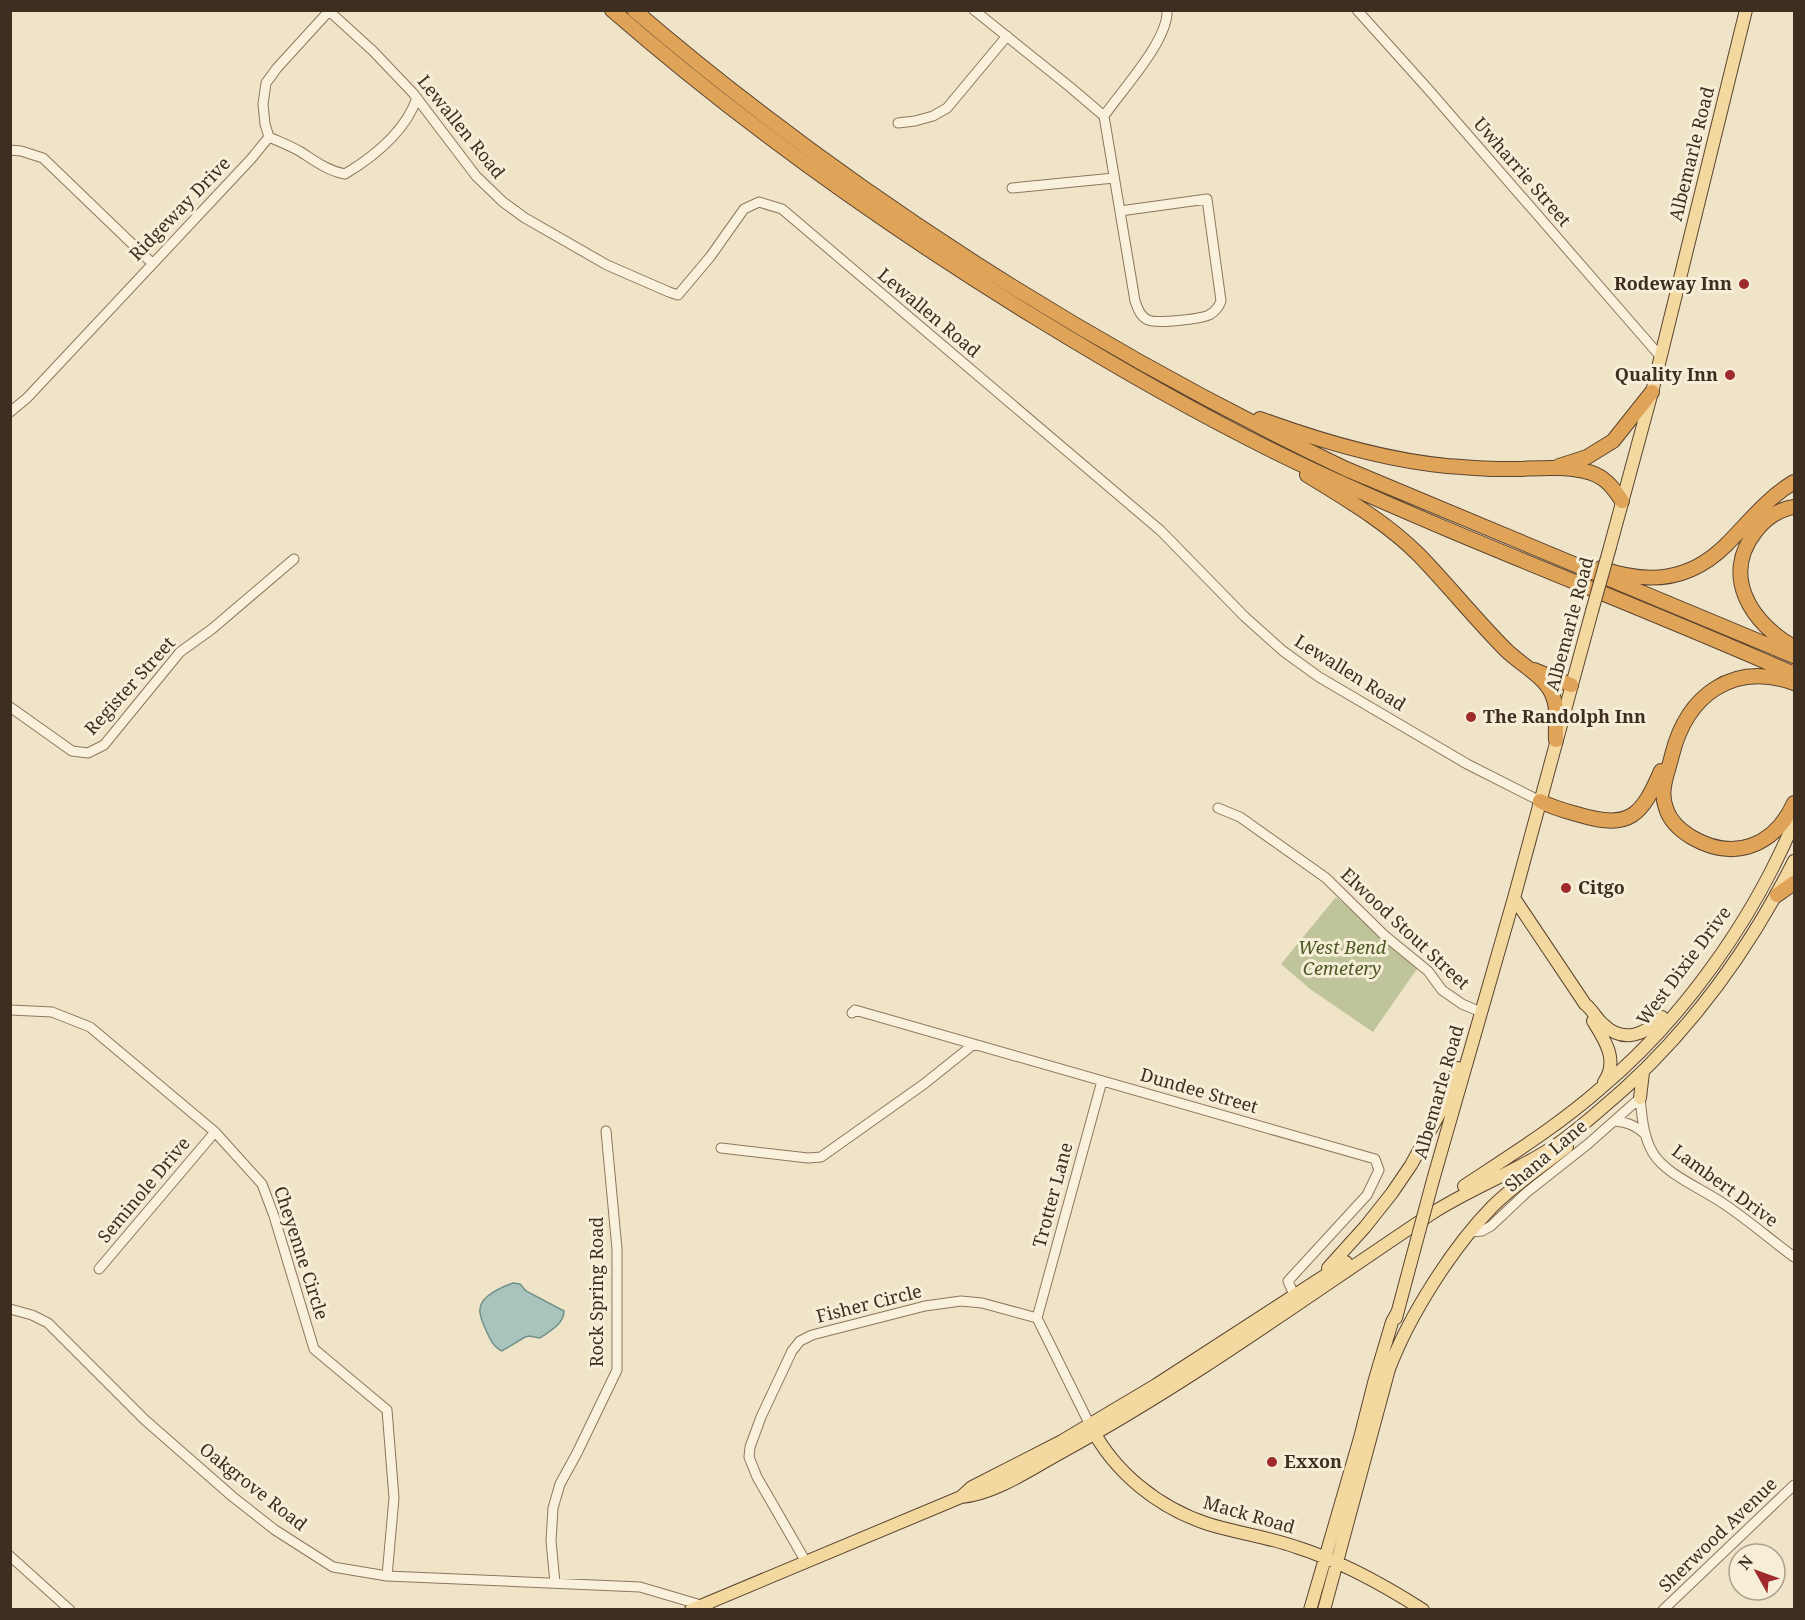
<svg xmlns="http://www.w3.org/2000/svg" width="1805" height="1620" font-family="'Noto Serif',serif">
  <rect width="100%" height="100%" fill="#f0e4c8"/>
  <!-- cemetery -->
  <path fill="#bfc49a" d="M1336,897L1419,966L1373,1032L1310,989L1281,964Z"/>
  <!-- water -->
  <path fill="#a9c4bc" stroke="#6f938a" stroke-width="1.5" d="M513,1283L520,1284L526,1291L564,1311C564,1324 550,1331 540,1338L529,1336L525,1337L502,1351C493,1347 489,1337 485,1328C483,1323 479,1315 480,1309C481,1296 502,1287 513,1283Z"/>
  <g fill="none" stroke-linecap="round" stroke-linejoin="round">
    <!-- minor casing -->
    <g stroke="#8d765c" stroke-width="11">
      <path id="minor" d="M328,10L373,51L413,93L476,176L503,202L525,218L607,265L669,292L678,295L710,257L744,209L759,202L782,209L1161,531L1245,617L1283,651L1319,677L1467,764L1540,801
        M974,10L1070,87L1104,116L1135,301C1138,309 1140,316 1148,320C1157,324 1200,319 1209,315C1216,311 1219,307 1221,301L1207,199L1120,211
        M1357,10L1428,89L1660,356
        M1104,116C1121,91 1169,40 1167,10
        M898,123L915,121L933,116L947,108L1007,36
        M269,137C280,142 291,146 301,152C315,161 328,171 345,174C375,156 405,132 417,98
        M10,150L21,151L43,158L152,263
        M1012,188L1114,178
        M10,412L27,398L251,159L269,137L265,124L263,104L266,83L277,68L329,11
        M10,707L72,751L88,753L104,745L180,652L212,629L294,559
        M1218,808L1240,817L1326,878L1384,935L1428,971L1442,990L1462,1004L1481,1012
        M10,1010L52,1012L90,1027L215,1132L262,1184L274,1216L314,1349L387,1410L394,1498L387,1576
        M852,1013L855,1010L1375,1159L1379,1170L1367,1195L1288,1281L1294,1295
        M1640,1098C1642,1116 1643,1137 1653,1153C1666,1175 1703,1189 1724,1204C1748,1220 1771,1240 1794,1257
        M1614,1121C1628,1122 1636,1126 1646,1135
        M721,1148L808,1158L821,1157L924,1084L974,1044
        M1471,1232L1482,1231L1491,1226L1526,1193L1588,1144L1640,1098
        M99,1269L215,1132
        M10,1309L32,1315L48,1323L145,1420L233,1497L275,1530L333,1567L387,1576L640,1587L701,1605L709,1610
        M1037,1318L1102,1081
        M1037,1318L1090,1425
        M10,1556L70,1610
        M806,1562L757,1477L749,1457L750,1447L761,1417L792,1351L800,1341L812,1335L925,1306L961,1301L982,1303L1037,1318
        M555,1583L551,1541L553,1508L560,1484L577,1453L617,1370V1249L606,1131
        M1663,1610L1794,1485"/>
    </g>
    <!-- major casing -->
    <g stroke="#5b4430" stroke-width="14">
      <path id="major" d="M1610,547L1652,392L1746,10
        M1514,898L1585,1004C1593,1010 1596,1019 1604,1025C1624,1044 1646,1034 1662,1017
        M1593,1021C1605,1040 1619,1061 1604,1082
        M1640,1098L1643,1072
        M1433,1180L1514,898L1592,611
        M1464,1186C1511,1155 1559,1125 1601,1088C1683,1019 1753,920 1794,822
        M1328,1268L1365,1227L1392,1193L1411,1165L1443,1107L1458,1068
        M1396,1318L1412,1258
        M1091,1427C1115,1473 1159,1508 1208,1524C1237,1533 1268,1537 1296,1547C1341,1561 1384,1585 1423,1610
        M961,1497L972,1487L1062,1441L1156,1385L1346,1262
        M691,1610L961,1497C995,1494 1031,1469 1060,1453C1191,1382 1310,1294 1434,1212C1472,1188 1515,1172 1553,1147C1570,1136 1585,1123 1600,1110C1682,1042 1746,956 1794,861
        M1310,1610L1360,1438L1375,1379L1392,1322L1397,1313
        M1324,1610L1389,1369C1409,1316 1452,1248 1492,1207C1514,1185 1542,1166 1567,1147"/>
    </g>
    <!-- highway casing -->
    <g stroke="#5b4430" stroke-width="16">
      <path id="highway" d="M612,10C743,124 885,225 1033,316C1124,372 1218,426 1315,471C1473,544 1636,604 1794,674
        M634,10C850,195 1091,347 1346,469L1794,656
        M1260,419C1320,441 1383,460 1447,466C1464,467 1481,469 1497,469C1526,470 1556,465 1584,471C1603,474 1613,487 1622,501
        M1559,466L1587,457L1613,441L1652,392
        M1307,475C1346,499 1386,522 1419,555C1449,586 1476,620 1506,650C1520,664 1544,676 1552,694C1559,709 1555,724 1556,740
        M1794,507C1779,509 1765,519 1756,531C1720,576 1752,624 1794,647
        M1601,568C1648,585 1690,581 1726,545C1748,523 1767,498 1794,482
        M1534,670L1571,685
        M1794,683C1733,661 1687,695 1672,755C1668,773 1659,790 1666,808C1670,822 1681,831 1693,838C1735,862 1775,845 1794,803
        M1540,801C1553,808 1566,811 1580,815C1630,830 1642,815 1661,771
        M1777,895L1794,883"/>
    </g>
    <!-- minor -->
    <use href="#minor" stroke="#faf1dc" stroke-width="9"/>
    <!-- major -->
    <use href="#major" stroke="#f3d9a0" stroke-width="12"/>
    <!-- highway -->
    <use href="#highway" stroke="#e0a458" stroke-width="14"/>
    <!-- major-bridge casing -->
    <g stroke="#5b4430" stroke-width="14" stroke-linecap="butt">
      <path id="major-bridge" d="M1592,611L1610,547
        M1412,1258L1433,1180"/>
    </g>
    <!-- major-bridge -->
    <use href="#major-bridge" stroke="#f3d9a0" stroke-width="12"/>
  </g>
  <!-- markers -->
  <g fill="#9e2a2b" stroke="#f7eed8" stroke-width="2">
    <circle cx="1744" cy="284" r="6"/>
    <circle cx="1730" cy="375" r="6"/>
    <circle cx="1471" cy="717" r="6"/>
    <circle cx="1566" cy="888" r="6"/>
    <circle cx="1272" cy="1462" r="6"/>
  </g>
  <g text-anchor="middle" stroke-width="6" stroke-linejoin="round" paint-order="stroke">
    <!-- street labels -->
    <g font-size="18" fill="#3d2e20" stroke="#f7eed8">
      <text transform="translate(461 127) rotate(51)" y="6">Lewallen Road</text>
      <text transform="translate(1692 154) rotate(-76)" y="6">Albemarle Road</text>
      <text transform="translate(1522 172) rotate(49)" y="6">Uwharrie Street</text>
      <text transform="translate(180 209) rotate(-46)" y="6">Ridgeway Drive</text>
      <text transform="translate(929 313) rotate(40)" y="6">Lewallen Road</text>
      <text transform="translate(1570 624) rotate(-75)" y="6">Albemarle Road</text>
      <text transform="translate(1350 673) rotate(32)" y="6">Lewallen Road</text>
      <text transform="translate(130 686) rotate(-48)" y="6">Register Street</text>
      <text transform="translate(1405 929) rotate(43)" y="6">Elwood Stout Street</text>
      <text transform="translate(1684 966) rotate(-53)" y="6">West Dixie Drive</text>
      <text transform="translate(1199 1091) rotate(16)" y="6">Dundee Street</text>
      <text transform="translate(1439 1092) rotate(-74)" y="6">Albemarle Road</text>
      <text transform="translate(1546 1156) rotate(-40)" y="6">Shana Lane</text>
      <text transform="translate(1725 1186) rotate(36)" y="6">Lambert Drive</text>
      <text transform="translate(144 1190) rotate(-50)" y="6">Seminole Drive</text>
      <text transform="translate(1053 1195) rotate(-75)" y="6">Trotter Lane</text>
      <text transform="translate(301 1253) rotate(72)" y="6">Cheyenne Circle</text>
      <text transform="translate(597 1292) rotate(-90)" y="6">Rock Spring Road</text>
      <text transform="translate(869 1304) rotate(-14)" y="6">Fisher Circle</text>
      <text transform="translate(253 1487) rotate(38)" y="6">Oakgrove Road</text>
      <text transform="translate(1249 1515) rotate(16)" y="6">Mack Road</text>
      <text transform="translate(1718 1535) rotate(-44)" y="6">Sherwood Avenue</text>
    </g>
    <!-- poi labels -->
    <g font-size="18" font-weight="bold" fill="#3d2e20" stroke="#f7eed8" text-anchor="start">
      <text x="1732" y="290" text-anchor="end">Rodeway Inn</text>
      <text x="1718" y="381" text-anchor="end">Quality Inn</text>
      <text x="1483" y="723">The Randolph Inn</text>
      <text x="1578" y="894">Citgo</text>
      <text x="1284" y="1468">Exxon</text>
    </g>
    <!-- park labels -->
    <g font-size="18" font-style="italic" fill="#4d5a26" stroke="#f7eed8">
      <text x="1342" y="954">West Bend<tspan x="1342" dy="21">Cemetery</tspan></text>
    </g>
  </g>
  <!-- border -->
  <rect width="1805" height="1620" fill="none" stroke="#3d2e20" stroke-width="24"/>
  <!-- north arrow -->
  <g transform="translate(1757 1572) rotate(310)"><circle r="28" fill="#f7eed8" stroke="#ada18e" stroke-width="1.5"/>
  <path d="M0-4.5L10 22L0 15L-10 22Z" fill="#9e2a2b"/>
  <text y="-9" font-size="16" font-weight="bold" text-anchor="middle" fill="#3d2e20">N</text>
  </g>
</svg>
